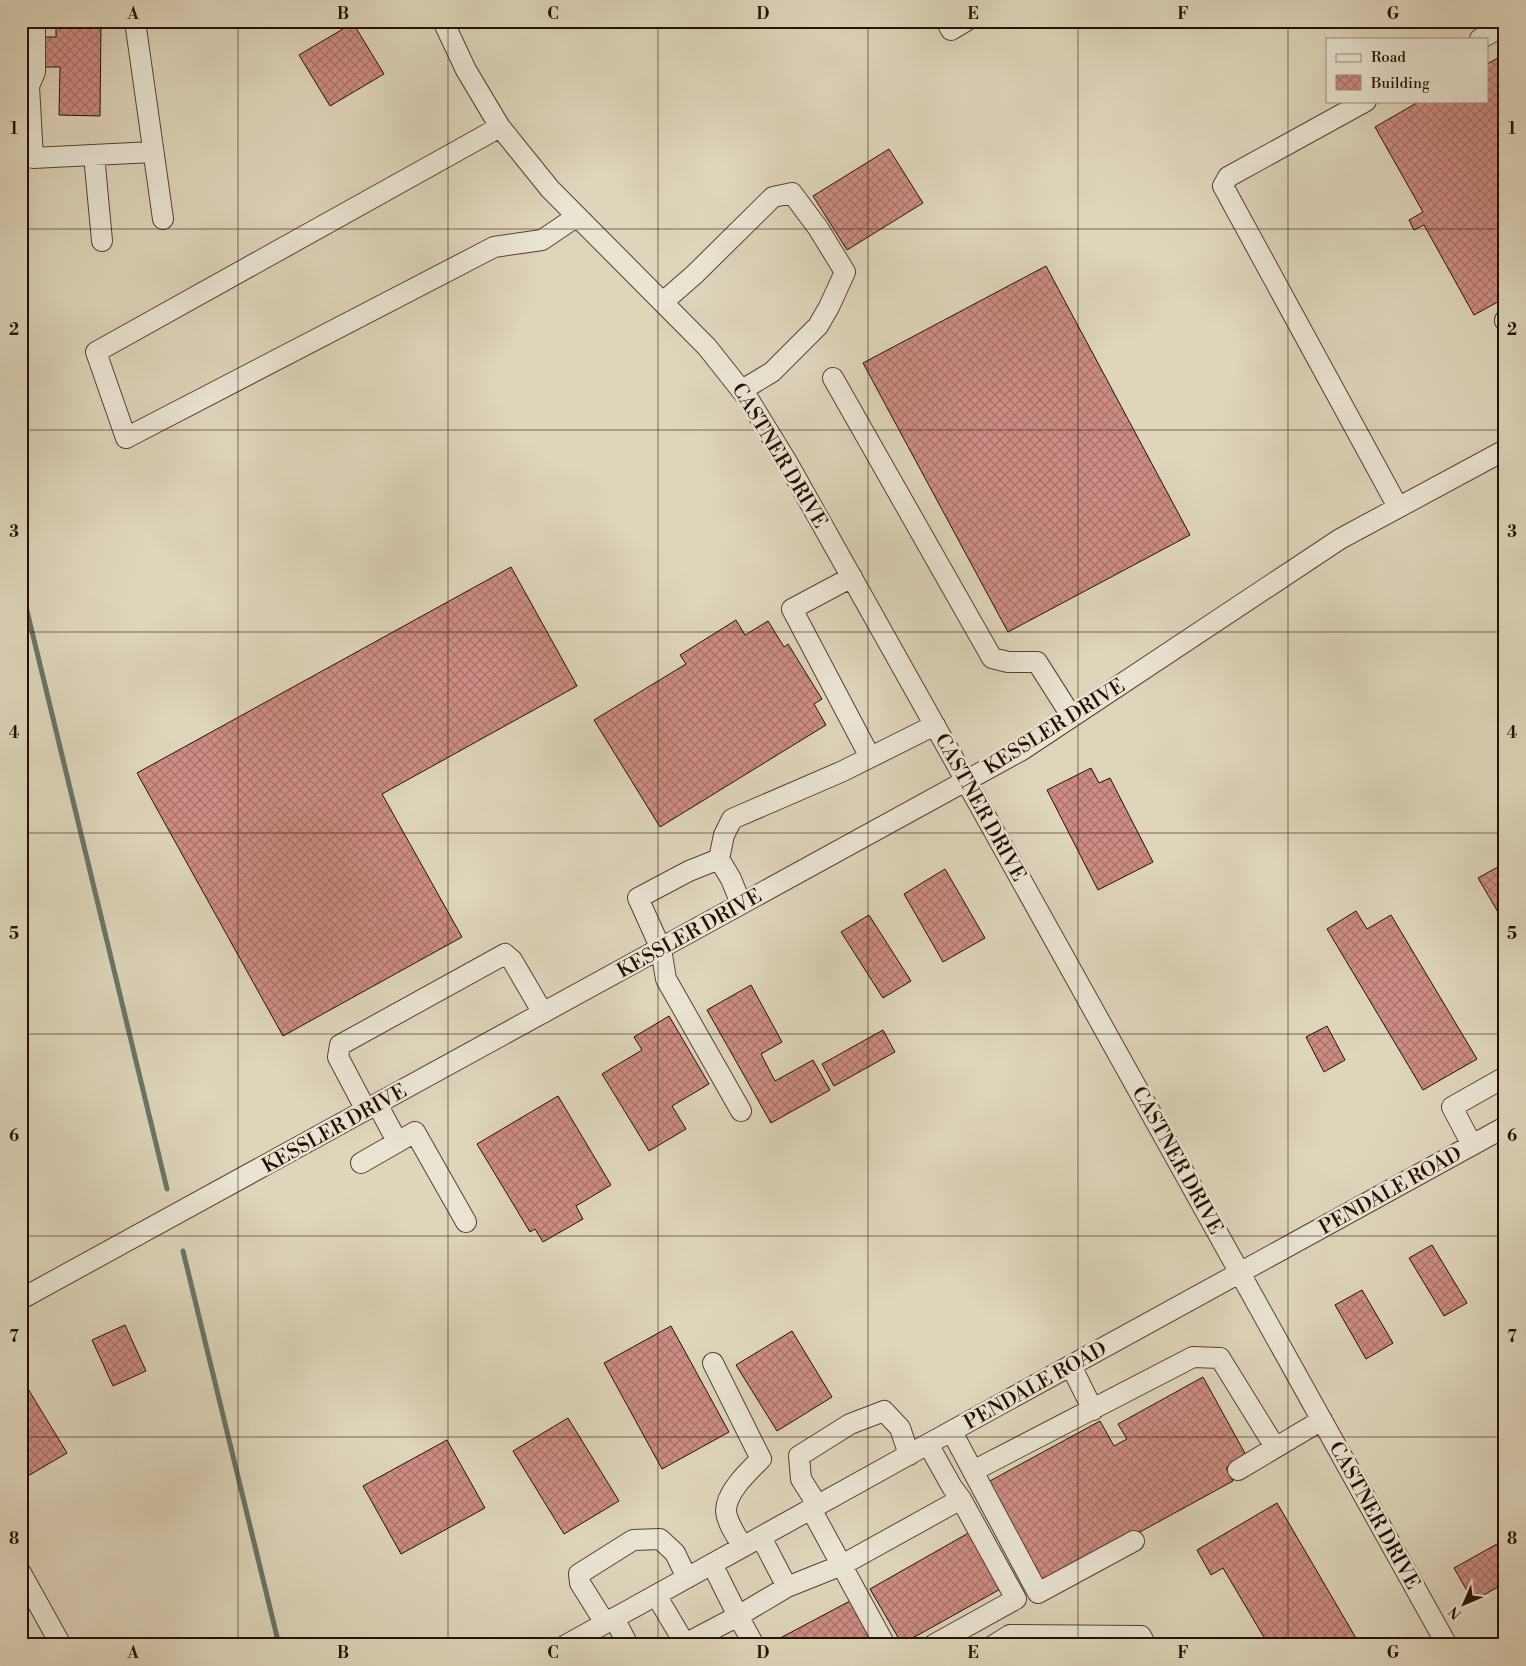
<svg xmlns="http://www.w3.org/2000/svg" width="1526" height="1666" font-family="'Libre Bodoni',serif">
  <defs>
    <pattern id="building-cross-hatch" width="8" height="8" patternUnits="userSpaceOnUse" patternTransform="scale(1.25)"><rect width="8" height="8" fill="#ce8d84"/><path d="M0 0l8 8M0 8l8-8" fill="none" stroke="#a7726a"/></pattern>
  </defs>
  <rect width="100%" height="100%" fill="#ded5bb"/>
  <filter id="stains"><feTurbulence type="fractalNoise" baseFrequency=".004" numOctaves="4"/><feColorMatrix values="0 0 0 0 .2 0 0 0 0 .09 0 0 0 0 .02 0 0 0 .5 -.17"/></filter>
  <radialGradient id="worn" r=".72"><stop offset=".6" stop-color="#630" stop-opacity="0"/><stop offset="1" stop-color="#630" stop-opacity=".3"/></radialGradient>
  <g fill="none" stroke-linecap="round" stroke-linejoin="round">
    <!-- stream -->
    <path stroke="#677668" stroke-width="5" d="M21,586L167,1189
      M183,1251L279,1645"/>
  </g>
  <!-- building -->
  <path fill="url(#building-cross-hatch)" stroke="#241203" d="M56,22L101,23L100,116L59,115L60,67H42V37H56Z
    M353,23L384,74L330,106L299,55Z
    M1505,54V298L1474,315L1424,225L1414,230L1409,220L1423,212L1375,127L1420,101H1487V64Z
    M889,149L923,203L847,250L813,196Z
    M1046,266L1190,535L1008,632L863,363Z
    M511,567L577,686L382,794L462,937L283,1036L137,773Z
    M736,620L745,635L768,621L784,647L788,644L822,699L814,704L826,725L660,827L594,720L686,664L680,655Z
    M1091,768L1099,783L1110,778L1153,862L1098,890L1047,790Z
    M1505,863V924L1478,878Z
    M945,869L985,938L943,962L904,894Z
    M1356,911L1367,929L1391,915L1477,1059L1423,1090L1327,929Z
    M869,915L911,981L883,998L841,932Z
    M751,985L782,1042L761,1054L775,1081L813,1060L830,1090L771,1123L707,1010Z
    M669,1016L709,1084L672,1106L686,1129L649,1151L602,1074L642,1050L634,1037Z
    M1327,1026L1345,1060L1324,1072L1306,1037Z
    M883,1030L895,1052L834,1086L822,1064Z
    M558,1096L611,1185L576,1206L583,1219L543,1242L535,1229L530,1232L477,1144Z
    M1432,1245L1467,1303L1444,1316L1409,1258Z
    M1362,1290L1393,1343L1366,1359L1335,1305Z
    M125,1325L146,1371L113,1386L92,1340Z
    M671,1326L729,1432L662,1469L604,1363Z
    M792,1331L832,1397L777,1431L736,1365Z
    M1203,1377L1247,1457L1226,1468L1233,1481L1045,1584L988,1482L1100,1421L1114,1446L1127,1439L1118,1424Z
    M21,1379H22L67,1453L21,1480Z
    M568,1418L619,1501L564,1534L513,1451Z
    M447,1440L485,1508L401,1554L363,1486Z
    M1277,1503L1360,1645H1255L1265,1639L1223,1568L1211,1575L1197,1550Z
    M972,1531L1004,1587L902,1644L870,1589Z
    M1497,1544L1505,1558V1583L1473,1601L1454,1568Z
    M850,1601L874,1645H767Z"/>
  <g fill="none" stroke-linecap="round" stroke-linejoin="round">
    <!-- minor casing -->
    <g stroke="#524331" stroke-width="22">
      <path id="minor" d="M36,21L35,22V72L29,86L33,158L153,152
        M135,21L163,219
        M443,21L466,70L500,127L550,189L707,347L749,400L787,462L966,781L1447,1645
        M946,21L951,30L966,21
        M1480,39L1505,25
        M1366,101L1228,177L1223,186L1398,507
        M500,127L96,352L126,438L494,247L542,240L576,217
        M94,155L102,241
        M663,302L695,274L773,197L792,193L818,228L845,272L829,307L818,326L772,372L742,390
        M1505,320V321
        M833,378L992,658L1008,662H1037L1072,717
        M852,577L792,609L870,757
        M719,859L724,835L732,819L843,771L935,725
        M377,1104L397,1141
        M366,1110L338,1057L340,1045L505,954L512,960L543,1013
        M741,1111L666,979L661,949L638,898L689,871L719,859L731,879L741,904
        M1472,1145L1452,1107L1505,1077
        M361,1163L415,1132L466,1222
        M21,1299L1022,750L1340,539L1505,450
        M713,1363L761,1459C748,1472 726,1492 726,1511C727,1523 737,1537 743,1547
        M1071,1366L1093,1410
        M952,1432L1038,1593L1134,1541
        M928,1444L952,1487L961,1499L1016,1599L933,1645
        M1238,1470L1322,1420
        M973,1471L1193,1357L1220,1358L1275,1447
        M818,1506L801,1479L799,1456L850,1424L884,1411L900,1428L909,1455
        M811,1509L885,1645
        M761,1537L787,1587
        M21,1573L61,1645
        M656,1595L685,1644
        M614,1618L628,1645
        M605,1623L580,1583L579,1574L633,1540L660,1539L675,1553L687,1578
        M1010,1635L1141,1636L1146,1645
        M566,1645L928,1444L1505,1127
        M683,1645L738,1616L712,1564
        M754,1645L738,1616L787,1587L842,1565L961,1499
        M994,1645L1010,1635L1016,1645"/>
    </g>
    <!-- minor -->
    <use href="#minor" stroke="#eae4d3" stroke-width="20"/>
  </g>
  <!-- grid -->
  <path fill="none" stroke="#241203" stroke-width="1" stroke-opacity="0.55" d="M238,21V1645M448,21V1645M658,21V1645M868,21V1645M1078,21V1645M1288,21V1645M21,229H1505M21,430H1505M21,632H1505M21,833H1505M21,1034H1505M21,1236H1505M21,1437H1505"/>
  <g text-anchor="middle" stroke-width="5" stroke-linejoin="round" paint-order="stroke">
    <!-- street labels -->
    <g font-size="20" fill="#241203" stroke="#eae4d3">
      <text transform="translate(780 455) rotate(59)" y="7">CASTNER DRIVE</text>
      <text transform="translate(1054 726) rotate(-32)" y="7">KESSLER DRIVE</text>
      <text transform="translate(981 807) rotate(61)" y="7">CASTNER DRIVE</text>
      <text transform="translate(689 933) rotate(-29)" y="7">KESSLER DRIVE</text>
      <text transform="translate(334 1128) rotate(-29)" y="7">KESSLER DRIVE</text>
      <text transform="translate(1178 1160) rotate(61)" y="7">CASTNER DRIVE</text>
      <text transform="translate(1390 1190) rotate(-29)" y="7">PENDALE ROAD</text>
      <text transform="translate(1035 1385) rotate(-29)" y="7">PENDALE ROAD</text>
      <text transform="translate(1375 1515) rotate(61)" y="7">CASTNER DRIVE</text>
    </g>
  </g>
  <!-- margin -->
  <rect width="1526" height="1666" fill="none" stroke="#ded5bb" stroke-width="55"/>
  <!-- legend -->
  <rect x="1326" y="38" width="162" height="65" fill="#eae4d3" stroke="#9b9080"/>
  <rect x="1336" y="54" width="25" height="8" fill="#eae4d3" stroke="#9b9080"/>
  <text x="1371" y="62" font-size="15" fill="#241203">Road</text>
  <rect x="1336" y="75" width="25" height="15" fill="url(#building-cross-hatch)" stroke="#9b9080"/>
  <text x="1371" y="88" font-size="15" fill="#241203">Building</text>
  <!-- north arrow -->
  <g transform="translate(1464 1604) rotate(225)" stroke="#eae4d3" stroke-width="4" paint-order="stroke">
  <path d="M0-4L9 19L0 12L-9 19Z" fill="#241203"/>
  <text y="-8" font-size="14" font-weight="bold" text-anchor="middle" fill="#241203">N</text>
  </g>
  <rect x="28" y="28" width="1470" height="1610" fill="none" stroke="#241203" stroke-width="2"/>
  <g font-size="16" text-anchor="middle" font-weight="bold" fill="#241203">
    <text x="133" y="19">A</text>
    <text x="343" y="19">B</text>
    <text x="553" y="19">C</text>
    <text x="763" y="19">D</text>
    <text x="973" y="19">E</text>
    <text x="1183" y="19">F</text>
    <text x="1393" y="19">G</text>
    <text x="14" y="134">1</text>
    <text x="1512" y="134">1</text>
    <text x="14" y="335">2</text>
    <text x="1512" y="335">2</text>
    <text x="14" y="537">3</text>
    <text x="1512" y="537">3</text>
    <text x="14" y="738">4</text>
    <text x="1512" y="738">4</text>
    <text x="14" y="939">5</text>
    <text x="1512" y="939">5</text>
    <text x="14" y="1141">6</text>
    <text x="1512" y="1141">6</text>
    <text x="14" y="1342">7</text>
    <text x="1512" y="1342">7</text>
    <text x="14" y="1544">8</text>
    <text x="1512" y="1544">8</text>
    <text x="133" y="1658">A</text>
    <text x="343" y="1658">B</text>
    <text x="553" y="1658">C</text>
    <text x="763" y="1658">D</text>
    <text x="973" y="1658">E</text>
    <text x="1183" y="1658">F</text>
    <text x="1393" y="1658">G</text>
  </g>
  <rect width="100%" height="100%" filter="url(#stains)"/>
  <rect width="100%" height="100%" fill="url(#worn)"/>
</svg>
